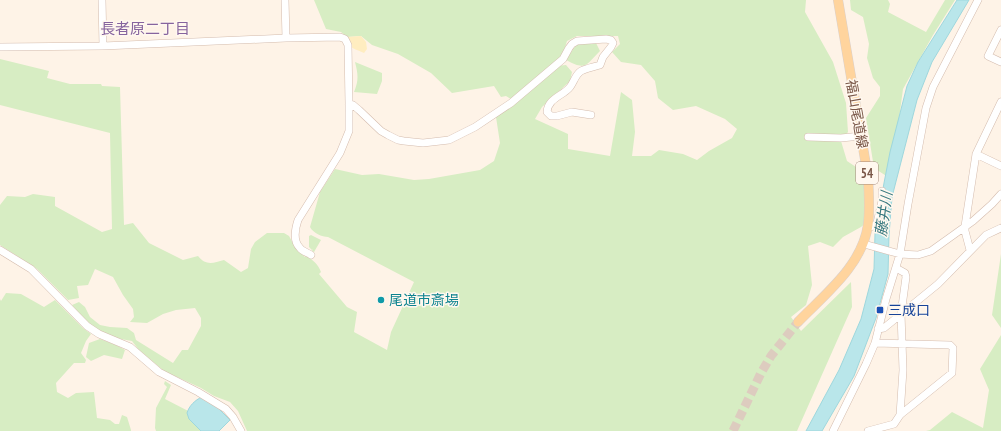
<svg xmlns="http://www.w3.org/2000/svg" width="1001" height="431" font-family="'PT Sans Narrow','Noto Sans JP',sans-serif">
  <rect width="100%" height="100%" fill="#fef3e7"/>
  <!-- green -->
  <path fill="#d7edc3" d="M314,0H806L805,12L833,62L846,103L848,132L841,141L847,161L865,173L872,218L861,227L843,237L833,247L820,242L808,246L812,285L806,305L791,317L801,331L851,282L852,307L797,431H247L238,411L230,402L214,396L201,388L164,371L139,350L132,341C121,339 109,337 99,331C88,326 80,314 72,305L79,302L85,307L90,317L100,325L110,327L127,328L134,333L136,340L173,363L182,350H188L201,326V318L195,308L176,310L163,314L147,323L130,322L134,317L133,309L123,295L113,277L95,269L88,285L77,286L79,298L68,300L37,269L0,245V205L7,196L25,197L33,194L55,197V206L102,232L112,229L110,133L0,105V59L49,71L47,78L70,84H101L102,86L120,87L124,225L133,223L149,243L183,260L198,256C206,266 213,263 224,260L241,272L248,268L251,249L255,242L267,233H284L289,236L295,247L305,257L306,256C313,260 318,264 321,272L319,274L347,307L357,312L354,332L387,350L391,332L414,282L328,237C322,237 313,233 310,227L320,192L335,169L362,175L379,174L414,180L429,179L480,170L494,161L500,143L496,117L556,66L566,65L572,72L570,81L542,107L535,119L568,134V149L610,156L621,92L632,100L635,132L632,156H651L659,150L683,154L697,160L709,151L732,138L737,129L725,119L696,106L673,110L658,98L655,81L641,65L621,62L612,52L620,44L618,36H577L567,41L562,57L511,99L506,96L501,97L494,86L452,93L431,73L398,54L372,45L361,36L347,37L341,32L326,29Z
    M850,0H888L890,4L888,12L926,32L945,0H955L933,35L903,89L891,179L874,168L866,118L880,96V87L873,78L867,58L869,44L863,17L851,10Z
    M596,43L600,51C586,65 586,71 566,60L571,52L577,44Z
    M355,62L382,73V81L377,94L354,92C359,80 358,74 355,62Z
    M311,235L321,240L314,252L312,251L313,249L312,250L309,247V236Z
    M1001,254V328L992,315Z
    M6,293L21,294L44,307L55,300L83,328L91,334L86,341L81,353L86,360L85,363H74L56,383L57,392L68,398L76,393L94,392L97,418L110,420L115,424H119L122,415L127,417L131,430V431H0V299L1,301Z
    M1001,335V431H926L930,430L952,412L983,428L989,390L980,369Z
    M100,339L116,345L125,350L122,359L104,355L91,361L86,357L89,343Z
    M165,381L171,385L165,399L194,414L201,431H156L155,428L156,408L167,387L164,384Z"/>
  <!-- sand -->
  <path fill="#ffedc0" d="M361,36L366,42L367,49L364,53C352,47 352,51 347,37Z"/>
  <!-- water -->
  <path fill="#b9e6ea" stroke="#9ed7dd" d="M957,0H969L932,62L917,100L892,197L889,235L888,274L876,318L854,376L822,431H806L839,370L861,319L874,269L875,234L884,183L890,152L907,86L918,62Z
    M202,397L217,407L230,420L219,431H201L189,419L187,413C189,406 195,400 202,397Z"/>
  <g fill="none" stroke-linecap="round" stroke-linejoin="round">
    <!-- major-tunnel -->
    <path stroke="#ddccbf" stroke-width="9" stroke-dasharray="9 4.5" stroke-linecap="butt" d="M733,431L761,373L771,356L798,322"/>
    <!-- minor casing -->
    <g stroke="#d4bcae" stroke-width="8">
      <path id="minor" d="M102,0L103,46
        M285,0L286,38
        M1001,30L988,56L1001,62
        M0,47L103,46L286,38L340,37L345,39L348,45L349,104V131L340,153L298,220C295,229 293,241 300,248C302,251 308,253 311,255
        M349,104L353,105L359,110L381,131L388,135L398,140L404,141L423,143L449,140L475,127L511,103L563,59L569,48L572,44L577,41L606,39L611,40L613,43L611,47L603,57L600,65C594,67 587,68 581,71C575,75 574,82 570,87C563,96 548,98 547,112L551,116H557L572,112L591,115
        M808,137L841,138L861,136
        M976,154L1001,166
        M868,227L874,226L877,223L882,201V191
        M864,244L900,254L918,255L931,251L973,221L992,204L1001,194
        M0,250L31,269L87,326L99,334L130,347L159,372L198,392L226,409L233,417L241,431
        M970,250L965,231V226L976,154L1001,102
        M896,268L905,273L906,277L901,314L903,370L900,415
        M878,329L884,328L938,284L986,235L1001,228
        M833,431L866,364L875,343L886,299L900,254L908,204L926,108L933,87L978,0
        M868,431L894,424L900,415L952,373L953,348L950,345L875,343"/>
    </g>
    <!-- major casing -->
    <g stroke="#dad0cc" stroke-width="10">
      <path id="major" d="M798,322C825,294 862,266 868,225C870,209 869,193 868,177L838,0"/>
    </g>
    <!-- minor -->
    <use href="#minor" stroke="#fff" stroke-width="7"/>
    <!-- major -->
    <use href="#major" stroke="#ffd49d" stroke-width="9"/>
  </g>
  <!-- markers -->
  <circle fill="#0f9aa8" stroke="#fff8ef" stroke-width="1.5" cx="381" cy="300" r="4"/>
  <rect fill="#1a4fb4" stroke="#fff8ef" stroke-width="1.5" x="876" y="306" width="8" height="8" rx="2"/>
  <g text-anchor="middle" stroke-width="3" stroke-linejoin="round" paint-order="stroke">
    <!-- shield labels -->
    <rect fill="#fff8ef" stroke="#a2877a" stroke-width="1" x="856" y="162" width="22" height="22" rx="3"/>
    <g font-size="13" font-weight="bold" fill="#7a5748">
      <text x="867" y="178">54</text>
    </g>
    <!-- street labels -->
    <g font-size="14" fill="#7a5748" stroke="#fff8ef">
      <text transform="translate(857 114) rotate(80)" y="5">福山尾道線</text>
    </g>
    <!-- culture labels -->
    <g font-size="14" fill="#0d838f" stroke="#fff8ef" text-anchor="start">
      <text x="389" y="305">尾道市斎場</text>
    </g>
    <!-- transit labels -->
    <g font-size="14" fill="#164399" stroke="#fff8ef" text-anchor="start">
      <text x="888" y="315">三成口</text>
    </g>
    <!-- neighbourhood labels -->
    <g font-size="15" fill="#86649e" stroke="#fff8ef">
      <text x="145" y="34">長者原二丁目</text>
    </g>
    <!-- water labels -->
    <g font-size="15" font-style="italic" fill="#3a7a81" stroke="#fff8ef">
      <text transform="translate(884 214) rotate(-82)" y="5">藤井川</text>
    </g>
  </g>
</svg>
